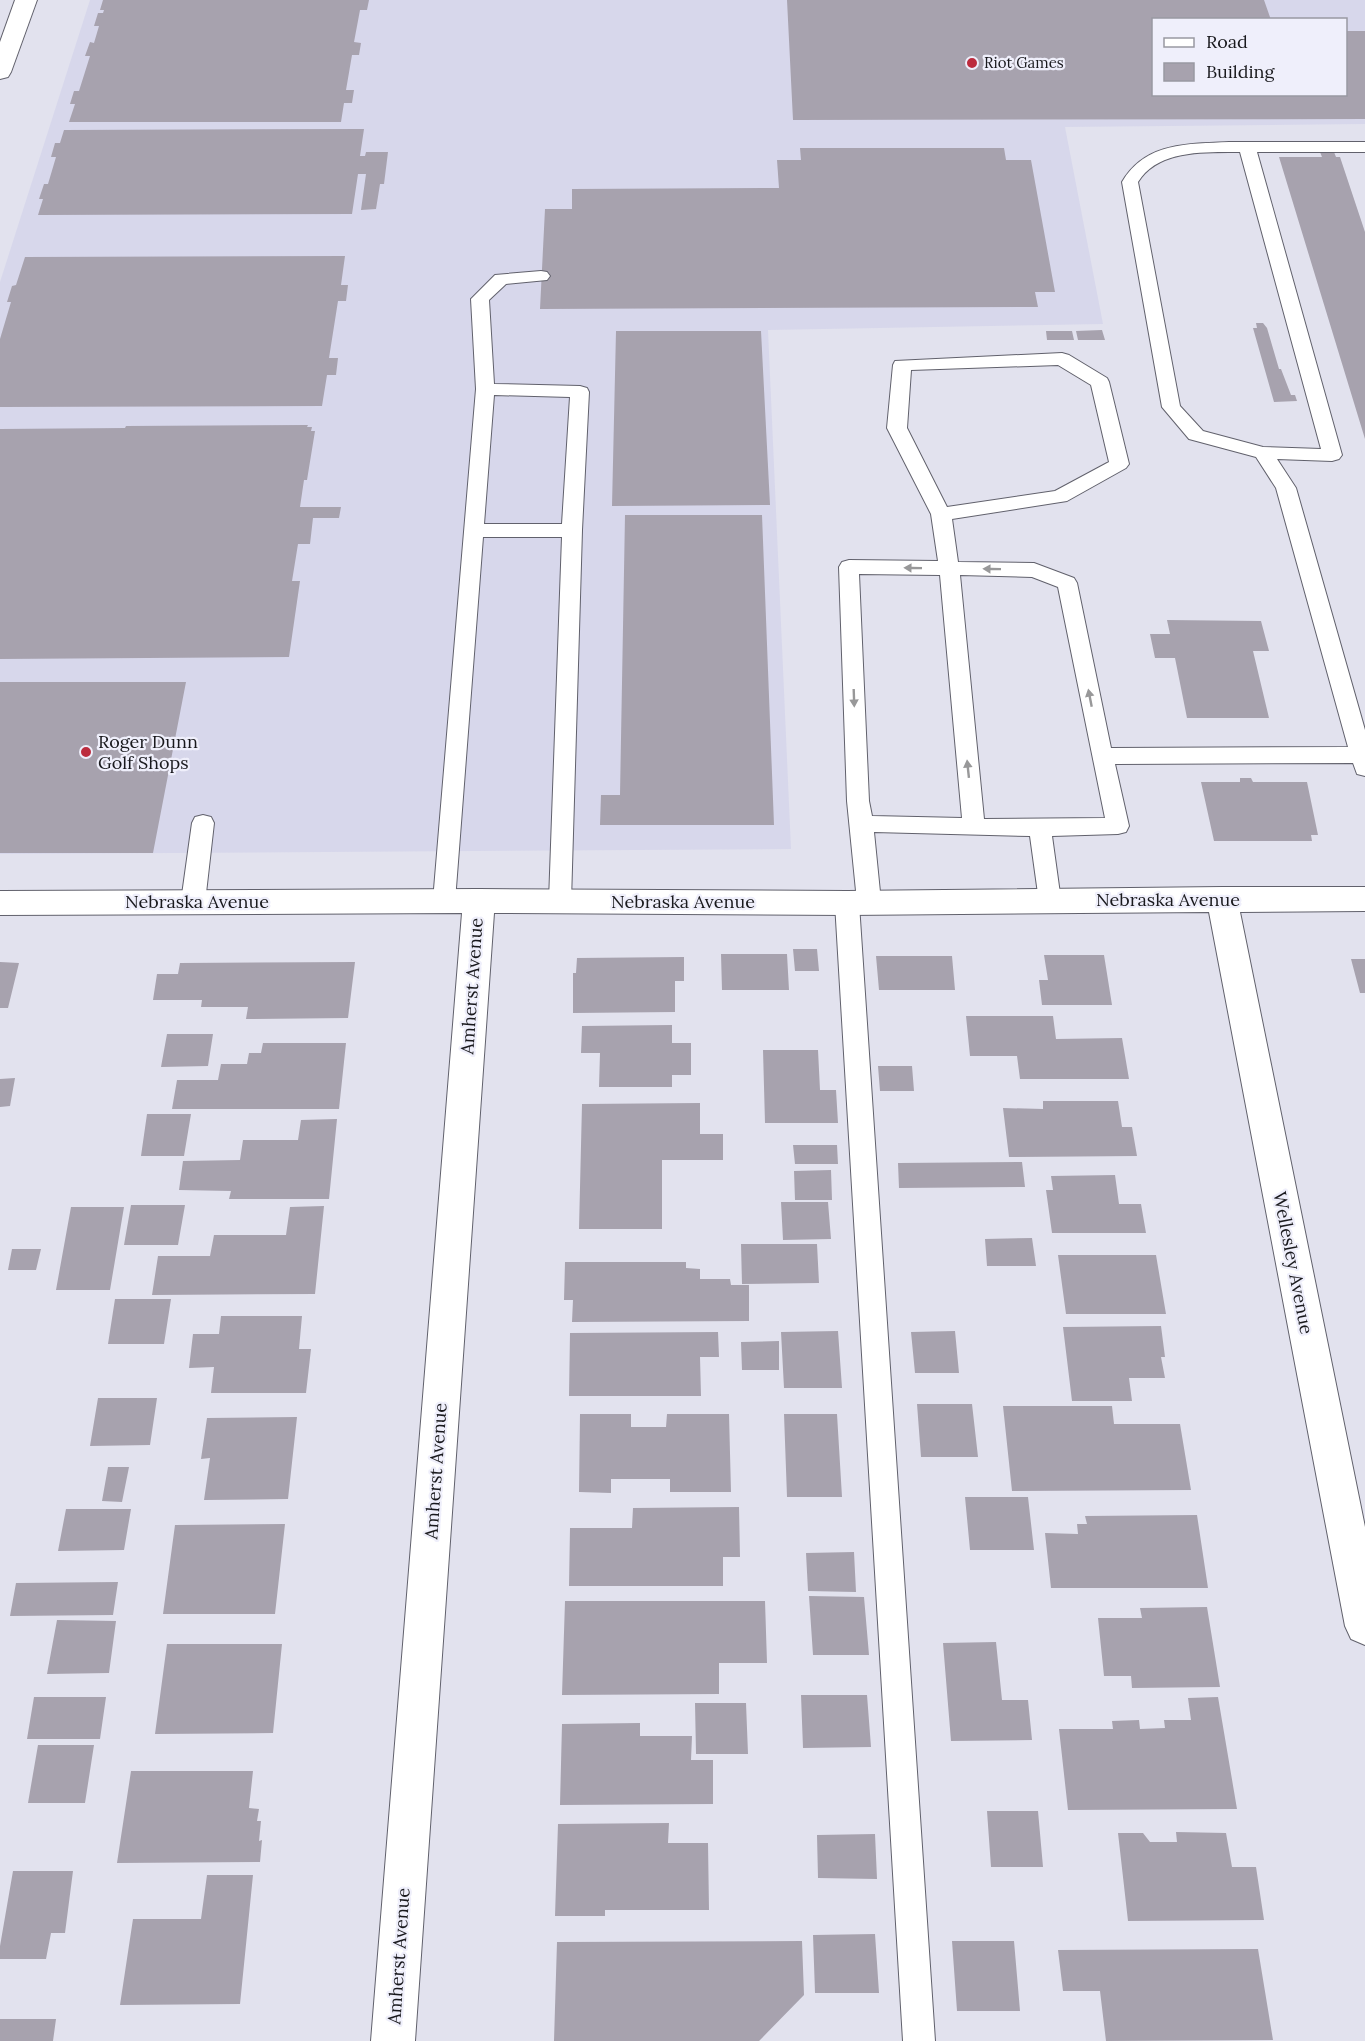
<svg xmlns="http://www.w3.org/2000/svg" width="1365" height="2041" font-family="Lora,serif">
  <rect width="100%" height="100%" fill="#e2e2ee"/>
  <!-- built -->
  <path fill="#d7d7eb" fill-rule="evenodd" d="M90,0H1365V124L1065,127L1103,324L768,330L791,849L0,854V282ZM1154,20H1346V94H1154Z"/>
  <!-- building -->
  <path fill="#a7a2ae" d="M103,0H369L367,10H360L354,42L361,43L359,55H352L346,90H354L352,103H344L341,122H69L75,104H70L74,91H79L90,56H85L90,42L94,43L99,26H94L98,13H103L104,10H100Z
    M787,0H1264L1271,20H1154V94H1346V31H1365V119L793,120Z
    M364,129L360,156H365L366,152H388L384,184H380L376,209L361,210L366,174H358L352,214L38,215L43,199H39L44,184H48L56,157H51L55,143H60L64,130Z
    M800,148H1004L1006,160H1031L1055,292H1035L1038,307L540,309L545,209H572V189L779,188L777,160H801Z
    M1320,152H1334L1336,157H1340L1365,232V439L1279,157H1322Z
    M345,256L341,285H348L346,301H338L329,358H338L336,375H327L322,406L0,407V339L11,302H7L12,286L16,285L25,257Z
    M1256,323H1263L1267,328L1279,369H1281L1291,395H1295L1297,401L1274,402L1253,328H1257Z
    M1102,330L1105,340H1078L1076,331Z
    M616,331H761L770,505L612,506Z
    M1046,331H1072L1074,340H1047Z
    M308,425L307,427H312L311,431H315L307,480H304L300,507H341L339,518H313L310,544H298L292,581H300L289,657L0,659V429L125,428L126,426Z
    M625,515H762L774,825H600L601,795H620Z
    M1167,620L1261,621L1269,651H1253L1269,718H1187L1175,658H1155L1150,634H1170Z
    M0,682H186L153,853H0Z
    M1240,778H1251L1253,782H1307L1318,835H1311L1312,841H1214L1201,782H1240Z
    M793,949H817L819,971H795Z
    M721,954H787L789,990H722Z
    M1044,955H1104L1112,1005H1042L1039,980H1048Z
    M876,956H952L955,990H879Z
    M684,957V981H675V1012L573,1013V973H576L577,958Z
    M1351,959H1365V993H1360Z
    M0,962L19,963L8,1008H0Z
    M355,962L348,1018L246,1019L248,1007H201L202,1000H153L157,974H178L180,963Z
    M966,1016H1053L1056,1039L1122,1038L1129,1079H1020L1017,1056H970Z
    M672,1025V1043H691V1075H672V1087H599L600,1053H581L582,1026Z
    M167,1034H213L208,1066L161,1067Z
    M263,1043H346L339,1109H172L177,1080H218L221,1064H247L249,1053H261Z
    M763,1050H818L820,1090H836L838,1123H765Z
    M878,1066H912L914,1091H880Z
    M15,1078L10,1106L0,1107V1079Z
    M1043,1101H1118L1122,1127H1132L1137,1156L1009,1157L1003,1108L1043,1109Z
    M700,1103V1134H723V1160H662V1229H579L582,1104Z
    M147,1114H191L184,1156H141Z
    M337,1119L329,1199H229L231,1191L179,1190L183,1161L240,1160L243,1140H298L301,1120Z
    M793,1145H837L838,1164H795Z
    M1022,1162L1025,1187L899,1188L898,1163Z
    M831,1170L832,1200H795L794,1171Z
    M1115,1175L1119,1204H1141L1146,1233H1052L1046,1190H1053L1051,1176Z
    M781,1202H828L831,1239L783,1240Z
    M131,1205H185L178,1245H124Z
    M324,1206L315,1294L152,1295L158,1256H210L214,1235H286L290,1207Z
    M71,1207H124L110,1290H56Z
    M1032,1238L1036,1266H987L985,1239Z
    M741,1244H817L819,1283L742,1284Z
    M12,1249H41L36,1270H8Z
    M1058,1255H1156L1166,1314H1066Z
    M565,1262H686V1268L700,1269V1279H730L731,1285H749V1321L572,1322L573,1300H564Z
    M115,1299H171L164,1344H108Z
    M221,1316H302L299,1349H311L306,1393H211L214,1367L189,1368L193,1334H219Z
    M1161,1326L1165,1357H1161L1165,1378H1129L1132,1401H1072L1063,1327Z
    M838,1331L842,1388H784L781,1332Z
    M955,1331L959,1373H915L911,1332Z
    M718,1332L719,1357H700L701,1396H569L570,1333Z
    M779,1341V1370H742L741,1342Z
    M98,1398H157L150,1445L90,1446Z
    M917,1404H972L978,1457H921Z
    M1003,1406H1112L1114,1424H1180L1191,1490L1012,1491Z
    M580,1414H631V1427H666L667,1414H729L731,1492H670V1479H611V1493L579,1492Z
    M784,1414H837L842,1497H787Z
    M297,1417L288,1499L204,1500L210,1458L201,1459L207,1418Z
    M108,1467H129L122,1502L102,1501Z
    M965,1497H1028L1034,1550H970Z
    M739,1507L740,1557H723V1586H569L570,1528H632L633,1508Z
    M66,1509H131L124,1550L58,1551Z
    M1197,1515L1208,1588H1051L1045,1533L1078,1534L1077,1524H1087L1085,1516Z
    M285,1524L275,1614H163L175,1525Z
    M854,1552L856,1592L808,1591L806,1553Z
    M118,1582L113,1615L10,1616L16,1583Z
    M809,1596L864,1597L869,1655H813Z
    M565,1601H765L767,1663H719V1694L562,1695Z
    M1207,1607L1220,1687L1132,1688L1131,1676H1104L1098,1618H1142L1140,1608Z
    M57,1620L116,1621L109,1673L47,1674Z
    M996,1642L1002,1700H1028L1032,1740L951,1741L943,1643Z
    M167,1644H282L273,1733L155,1734Z
    M801,1695H867L871,1747L803,1748Z
    M34,1697H106L100,1739H27Z
    M1218,1697L1237,1809L1068,1810L1059,1729H1113L1112,1721L1139,1720L1140,1729L1165,1728L1164,1720H1191L1188,1698Z
    M695,1703H746L748,1754H696Z
    M640,1723V1736H692L691,1760H713V1804L560,1805L562,1724Z
    M38,1745H94L85,1803H28Z
    M131,1771H253L249,1808L259,1809L257,1821H261L259,1841L262,1840L260,1862L117,1863Z
    M987,1811H1038L1043,1867H991Z
    M669,1823L668,1843H708L709,1910H605V1916H555L558,1824Z
    M1176,1832L1226,1833L1232,1867H1256L1264,1920L1128,1921L1118,1833H1143L1150,1842H1177Z
    M875,1834L877,1879L818,1878L817,1835Z
    M13,1871H73L65,1933H51L46,1959H0V1946Z
    M207,1875H253L240,2004L120,2005L133,1919H201Z
    M875,1934L879,1993H815L813,1935Z
    M802,1941L804,1995L759,2041H554L557,1942Z
    M952,1941H1014L1020,2011H957Z
    M1258,1949L1273,2040L1106,2041L1100,1991H1063L1058,1950Z
    M0,2019H56L53,2041H0Z"/>
  <g fill="none" stroke-linecap="round" stroke-linejoin="round">
    <!-- lane casing -->
    <g stroke="#61616c" stroke-width="2">
      <path id="lane" d="M1229,142H1365V152H1257L1342,455L1339,459L1332,461L1277,459L1296,488L1365,730V776L1357,774L1353,763L1115,764L1129,826L1126,832L1118,834L1052,836L1061,901L1058,907L1050,910L1042,907L1039,901L1030,836L874,832L881,902L877,908L869,911L861,908L859,904L935,2041H903L835,903L839,897L847,894L855,897L857,901L847,801L839,567L842,562L849,560L938,561L931,514L887,428L893,365L895,361L1062,353L1069,355L1107,378L1109,382L1129,464L1126,468L1067,501L952,519L958,562L1034,563L1074,578L1077,583L1111,748L1348,747L1276,488L1256,457L1189,439L1162,407L1122,182C1145,142 1188,144 1229,142ZM1240,152L1321,449L1263,447L1203,431L1180,406L1138,182C1158,149 1207,152 1240,152ZM1058,365L1091,385L1109,462L1055,491L947,507L907,428L911,370ZM859,574L940,575L962,818L872,816L869,801ZM960,575L1032,577L1058,587L1105,818L984,819Z
        M541,271L547,272L550,276L547,280L506,284L489,300L494,384L580,386L587,388L589,392L582,530L571,901L568,907L560,910L552,907L549,901L562,537H483L455,901L452,907L444,910L436,907L433,901L476,389L471,299L495,275ZM494,395L570,397L562,524H484Z
        M203,815L211,817L214,823L205,902L201,908L193,911L185,908L181,902L192,823L195,817Z"/>
    </g>
    <!-- street casing -->
    <g stroke="#61616c" stroke-width="2">
      <path id="street" d="M1222,887H1365V911L1240,912L1365,1527V1645L1351,1639L1345,1626L1209,912L847,915L494,913L415,2041H371L462,913L0,915V891L479,889L847,891Z"/>
    </g>
    <!-- secondary casing -->
    <g stroke="#61616c" stroke-width="2">
      <path id="secondary" d="M15,0H37L11,72L8,77L0,79V42Z"/>
    </g>
    <!-- lane -->
    <use href="#lane" fill="#fff" fill-rule="evenodd"/>
    <!-- street -->
    <use href="#street" fill="#fff" fill-rule="evenodd"/>
    <!-- secondary -->
    <use href="#secondary" fill="#fff" fill-rule="evenodd"/>
  </g>
  <!-- one-way arrows -->
  <defs><path id="oneway-solid" d="M-6-.8H1V-3.2L6.5 0L1 3.2V.8H-6Z" transform="scale(1.5)"/></defs>
  <g fill="#989899">
    <use href="#oneway-solid" transform="translate(913 568) rotate(-179)"/>
    <use href="#oneway-solid" transform="translate(992 569) rotate(-179)"/>
    <use href="#oneway-solid" transform="translate(854 698) rotate(88)"/>
    <use href="#oneway-solid" transform="translate(1090 698) rotate(-101)"/>
    <use href="#oneway-solid" transform="translate(968 769) rotate(-96)"/>
  </g>
  <!-- markers -->
  <g fill="#bc2b3d" stroke="#efeffb" stroke-width="2">
    <circle cx="972" cy="63" r="6"/>
    <circle cx="86" cy="752" r="6"/>
  </g>
  <g text-anchor="middle" stroke-width="4.5" stroke-linejoin="round" paint-order="stroke">
    <!-- far-poi labels -->
    <g font-size="15" fill="#19191d" stroke="#efeffb" text-anchor="start">
      <text x="984" y="68">Riot Games</text>
    </g>
    <!-- poi labels -->
    <g font-size="18" fill="#19191d" stroke="#efeffb" text-anchor="start">
      <text x="98" y="748">Roger Dunn<tspan x="98" dy="21">Golf Shops</tspan></text>
    </g>
    <!-- street labels -->
    <g font-size="18" fill="#19191d" stroke="#efeffb">
      <text x="1168" y="906">Nebraska Avenue</text>
      <text x="197" y="908">Nebraska Avenue</text>
      <text x="683" y="908">Nebraska Avenue</text>
      <text transform="translate(472 986) rotate(-86)" y="6">Amherst Avenue</text>
      <text transform="translate(1293 1263) rotate(79)" y="6">Wellesley Avenue</text>
      <text transform="translate(436 1471) rotate(-86)" y="6">Amherst Avenue</text>
      <text transform="translate(399 1956) rotate(-86)" y="6">Amherst Avenue</text>
    </g>
  </g>
  <!-- legend -->
  <rect x="1152" y="18" width="195" height="78" fill="#efeffb" stroke="#9999a2" stroke-width="1.5"/>
  <rect x="1164" y="38" width="30" height="9" fill="#ffffff" stroke="#9999a2" stroke-width="1.5"/>
  <text x="1206" y="48" font-size="18" fill="#19191d">Road</text>
  <rect x="1164" y="63" width="30" height="18" fill="#a7a2ae" stroke="#9999a2" stroke-width="1.5"/>
  <text x="1206" y="78" font-size="18" fill="#19191d">Building</text>
</svg>
